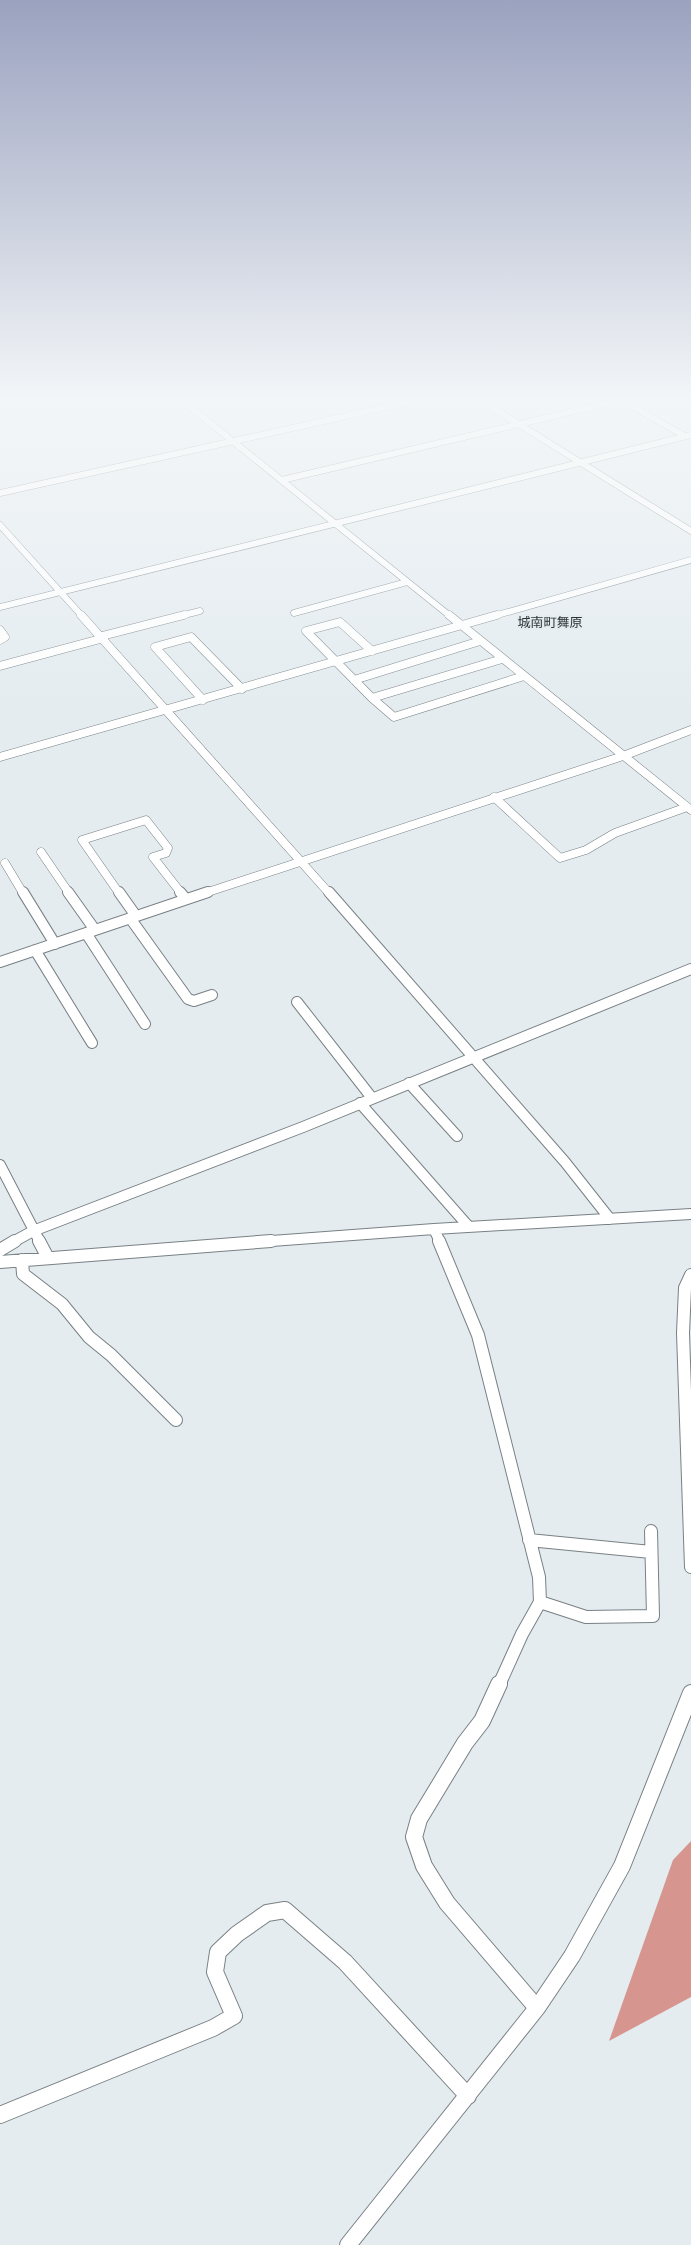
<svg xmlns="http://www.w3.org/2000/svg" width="691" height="2245" font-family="Karla,'Noto Sans JP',sans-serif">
  <rect width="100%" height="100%" fill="#e4ecf0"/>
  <!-- forest -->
  <path fill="#d7958f" d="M691,1841V1997L609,2041L673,1860Z"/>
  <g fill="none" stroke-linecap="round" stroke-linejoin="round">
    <!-- street-far4 casing -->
    <g stroke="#798084" stroke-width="7">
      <path id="street-far4" d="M178,397L450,616
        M475,397L691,531
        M619,399L685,436
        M0,400L14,397
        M185,403L211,397
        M282,480L634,397
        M0,493L432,397
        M0,525L82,616
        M0,607L691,435
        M294,613L407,582
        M180,616L200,611
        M494,616L691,560"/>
    </g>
    <!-- street-far3 casing -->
    <g stroke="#798084" stroke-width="9">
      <path id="street-far3" d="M81,615L329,893
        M449,615L691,810
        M0,630L5,637L0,640
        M102,636L184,615
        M372,651L340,622L306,631L372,698L394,717L524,676
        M0,666L104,638
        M354,680L480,641
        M372,698L502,659
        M203,700L155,647L191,637L242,689
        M0,757L497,615
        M494,797L560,858L586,850L615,833L687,807
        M41,852L69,893
        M5,863L23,893
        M119,893L82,840L146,820L168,848L166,853L153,857L181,893
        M205,893L623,756L691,730"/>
    </g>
    <!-- street-far2 casing -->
    <g stroke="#798084" stroke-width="12">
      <path id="street-far2" d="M23,892L55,944
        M68,892L95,930
        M119,892L136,916
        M180,892L186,899
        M329,892L565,1162L610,1219
        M130,918L188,999L194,1001L212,995
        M86,933L145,1024
        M35,950L92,1043
        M0,962L208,892
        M297,1002L372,1098
        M409,1083L457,1136
        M360,1103L469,1227
        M0,1165L40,1242
        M434,1229L440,1242
        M13,1242L33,1231L303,1127L691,969
        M258,1242L434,1229L691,1214"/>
    </g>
    <!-- street-far1 casing -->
    <g stroke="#798084" stroke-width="14">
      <path id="street-far1" d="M39,1241L48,1258
        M439,1241L478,1335L539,1577L540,1602L522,1634L499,1685
        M0,1250L15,1241
        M22,1260L23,1274L62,1304L89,1337L111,1355L176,1420
        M0,1262L271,1241
        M691,1275L685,1288L683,1333L691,1567
        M529,1540L651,1552
        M540,1602L586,1617L653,1616L651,1531"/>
    </g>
    <!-- street casing -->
    <g stroke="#798084" stroke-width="18">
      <path id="street" d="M499,1684L482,1721L465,1743L419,1819L414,1837L424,1866L447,1903L537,2008
        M0,2115L213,2028L234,2016L215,1972L218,1952L237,1934L267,1913L285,1910L345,1962L468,2096
        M348,2245L537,2008L572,1956L622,1866L691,1693"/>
    </g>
    <!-- street-far4 -->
    <use href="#street-far4" stroke="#fff" stroke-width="6"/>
    <!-- street-far3 -->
    <use href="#street-far3" stroke="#fff" stroke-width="8"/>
    <!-- street-far2 -->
    <use href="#street-far2" stroke="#fff" stroke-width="10"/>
    <!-- street-far1 -->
    <use href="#street-far1" stroke="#fff" stroke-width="12"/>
    <!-- street -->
    <use href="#street" stroke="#fff" stroke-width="16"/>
  </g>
  <!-- sky -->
  <linearGradient id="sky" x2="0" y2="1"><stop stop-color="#9ba2bf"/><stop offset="0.56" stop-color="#f3f6f8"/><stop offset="1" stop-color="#f3f6f8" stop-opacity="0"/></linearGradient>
  <rect width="691" height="712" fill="url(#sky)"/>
  <g text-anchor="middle" stroke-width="3" stroke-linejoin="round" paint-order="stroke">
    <!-- far-quarter labels -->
    <g font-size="13" fill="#2d3235" stroke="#e4ecf0">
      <text x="550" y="627">城南町舞原</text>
    </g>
  </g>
</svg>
